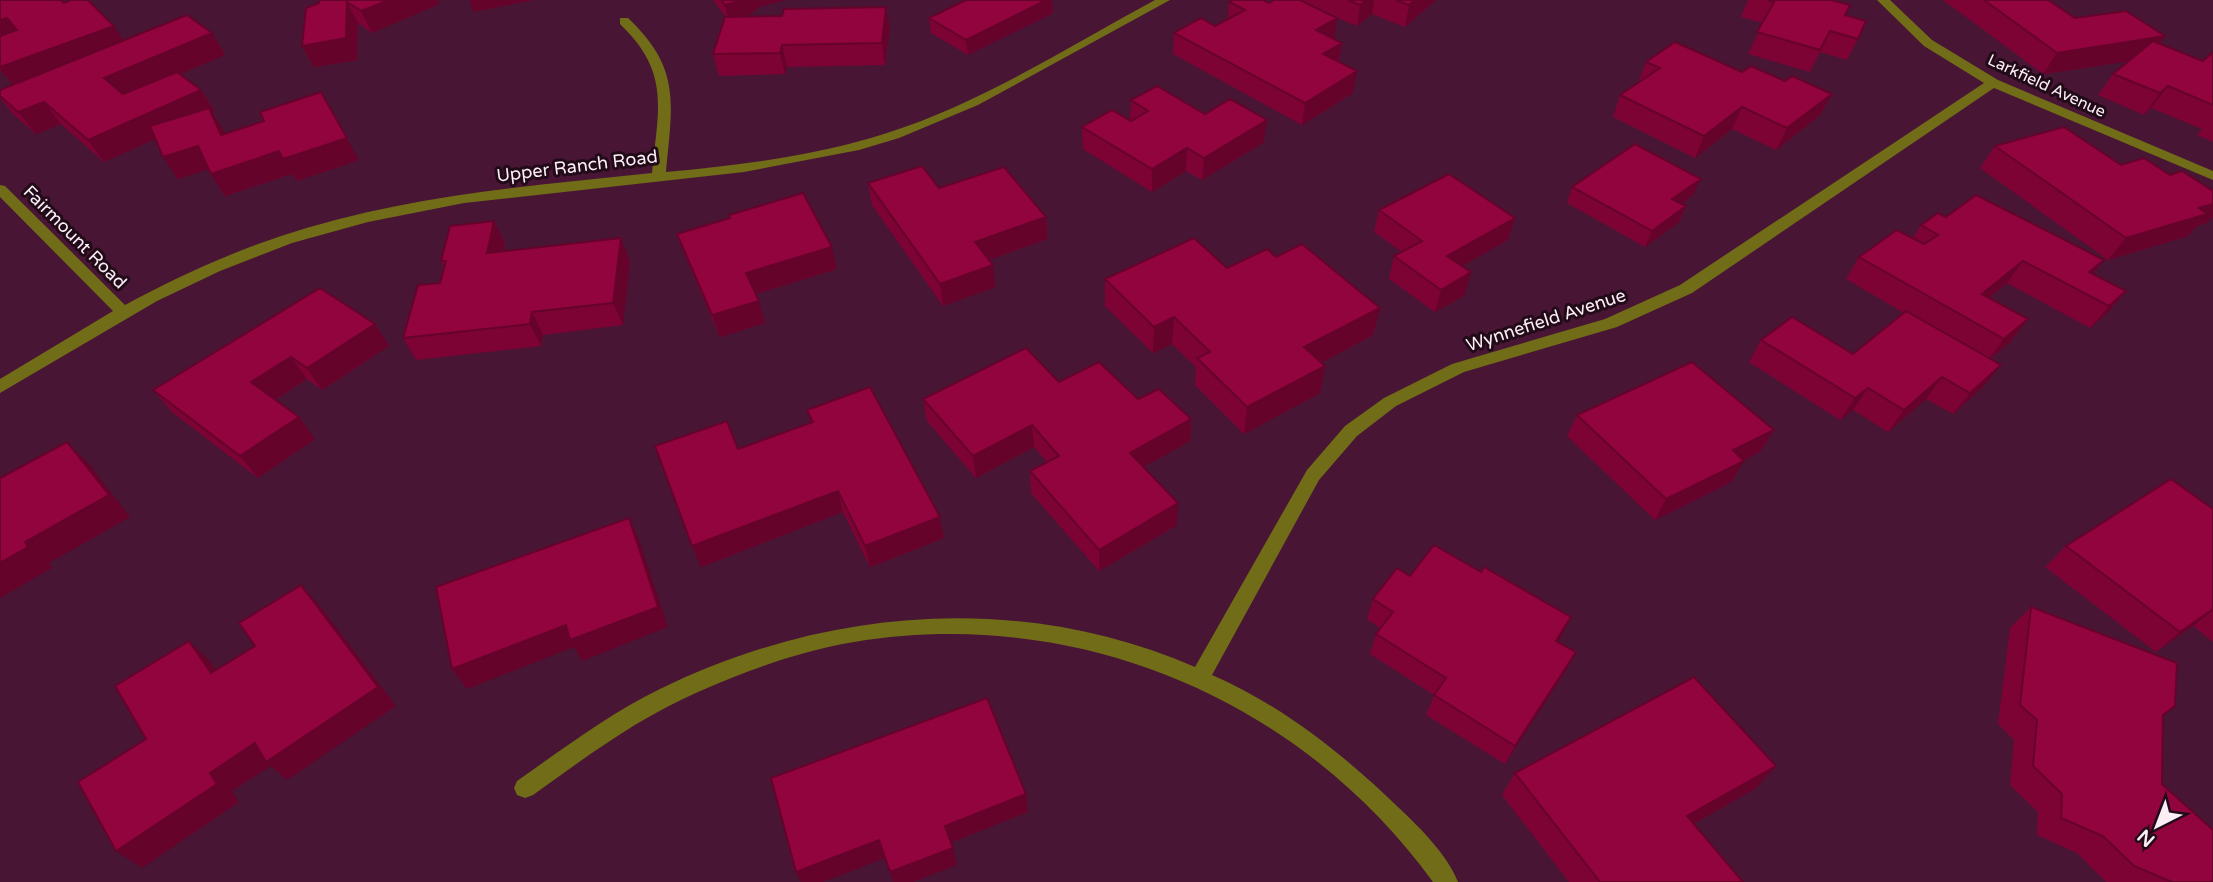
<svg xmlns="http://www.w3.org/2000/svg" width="2213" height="882" font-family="'Varela Round',sans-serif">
  <rect width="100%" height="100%" fill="#491534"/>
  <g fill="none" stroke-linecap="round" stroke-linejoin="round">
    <!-- minor -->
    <path fill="#706c17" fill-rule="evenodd" d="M1155,0H1170L978,105L899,138L859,150L744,172L464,203L368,222L292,243L220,271L157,301L0,393V379L113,311L0,197V185L5,186L125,305C175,278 227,254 281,236C401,196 527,186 652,173C658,109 671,73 620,24V18H628C682,69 672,104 666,172C741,165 816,156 887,133C982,103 1068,47 1155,0Z
      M1877,0H1890L1932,40L1998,80L2213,171V180L1994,88L1692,293L1617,327L1464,372L1396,406L1357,436L1319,480L1212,675C1283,706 1343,754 1398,807C1420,828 1447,854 1458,882H1433C1300,699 1078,605 854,642C800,651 748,670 698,692C638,718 586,757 533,795L525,798L517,795L514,788L517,781C564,748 609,714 660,689C827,607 1023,592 1195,667L1307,470L1345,426L1384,398L1452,364L1605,319L1680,285L1984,83L1924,46Z"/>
  </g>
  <!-- wall -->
  <path fill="#7d0335" d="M0,0L64,3L123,40L212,33L225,55L180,74L201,90L215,112L212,113L225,134L359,160L297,181L292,174L225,196L208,169L178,179L163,157L155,139L104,162L61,124L36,134L13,114L0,98V90L13,85L0,70Z
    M320,0L439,4L372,33L358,23L357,60L314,67L302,46Z
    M713,0H785L759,7L751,14L742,17L890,28L885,65L787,67L785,74L719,76L713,54L726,17Z
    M966,0H1052L1053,13L968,55L931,33L929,18Z
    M1274,0H1436L1405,27L1372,14L1357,26L1337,18L1334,39L1342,43L1339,62L1353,93L1302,125L1173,54L1174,33L1215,26L1228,19L1229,2L1269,3Z
    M1748,0H1831L1845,15L1858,39L1847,60L1820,52L1810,72L1748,54L1763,23L1741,17Z
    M1943,0H2048L2075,18L2165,36L2160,43L2203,61L2213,54V142L2197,135L2202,129L2151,108L2144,115L2098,95L2113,74L2129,61L2043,74Z
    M1646,62L1742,72L1785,81L1832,94L1820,115L1776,150L1732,129L1695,158L1613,117L1620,95L1638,83Z
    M1131,100L1205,114L1264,142L1202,180L1186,171L1152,192L1083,149L1082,127L1130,121Z
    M1995,146L2208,222L2197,226L2188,236L2108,260L1980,168Z
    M868,183L939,188L1046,217L1047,239L989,260L995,287L943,306L872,205Z
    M1572,187L1693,195L1681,204L1686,206L1679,222L1645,247L1567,203Z
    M1379,210L1508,240L1462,266L1465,295L1435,312L1389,279L1394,256L1402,252L1374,232Z
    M1946,217L2104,260L2093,274L2126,291L2107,313L2090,328L2007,283L1989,298L2028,319L2011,341L1990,359L1983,387L1953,414L1926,399L1888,432L1853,410L1840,420L1749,362L1761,340L1853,354L1904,313L1846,279L1859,257L1913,238L1921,225Z
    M494,221L505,243L503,251L630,261L623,325L543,335L541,346L416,360L403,338L440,283L444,268L441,261Z
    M677,234L837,269L756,294L765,323L720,337L685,256Z
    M1276,257L1380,308L1373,335L1321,363L1325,366L1320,393L1244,434L1195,385L1196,367L1172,344L1153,353L1105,306V279L1227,268Z
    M375,324L389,346L322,390L307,379L275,400L299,417L315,439L258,478L172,412L153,390Z
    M1059,382L1138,399L1191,419L1190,441L1143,467L1177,525L1099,571L1031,493L1030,471L1047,462L1034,447L976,478L927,421L923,399Z
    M807,410L944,538L870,567L843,512L701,567L738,449L811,423Z
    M1577,415L1774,430L1760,452L1744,460L1731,482L1655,520L1567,436Z
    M2213,509V642L2193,626L2156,652L2045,567L2066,546Z
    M1481,572L1571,617L1558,642L1576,652L1565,672L1505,764L1426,715L1434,695L1370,654L1376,634L1380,628L1367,619L1373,599L1410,576Z
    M2031,607L2175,706L2163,716L2162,784L2210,882H2106L2077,853L2037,835L2038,812L2010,785L2014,740L1998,724L2010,628Z
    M1776,766L1756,788L1693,824L1743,882H1569L1502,795L1515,773Z"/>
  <!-- shaded-wall -->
  <path fill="#66032b" d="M389,0H439V4L372,33L361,11Z
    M469,0H534L474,12Z
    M744,0H785L759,7L751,14L729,21L725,5Z
    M1046,0H1052L1053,13L968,55L966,40Z
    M1366,0H1374L1372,14L1357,26L1360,5Z
    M1415,0H1436L1405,27L1409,5Z
    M347,2L358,23L357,60L314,67L302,46Z
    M886,7L890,28L885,65L882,43Z
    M7,18L22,40L0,45V20Z
    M1337,18L1334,39L1316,30Z
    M114,26L128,47L16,89L0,69V67Z
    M212,33L225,55L119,100L104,78Z
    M2165,36L2150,58L2043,74L2057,53Z
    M1342,43L1338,65L1323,54Z
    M782,45L787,67L785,74L780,53Z
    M1357,71L1353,93L1302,125L1305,103Z
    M2168,86L2151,108L2144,115L2160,93Z
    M201,90L215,112L212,113L223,129L235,157L221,135L211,114L104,162L88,140Z
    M1832,94L1820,115L1776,150L1787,128Z
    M44,102L61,124L36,134L18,112Z
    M1742,107L1732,129L1695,158L1704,136Z
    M1267,120L1264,142L1202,180L1204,158Z
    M347,138L359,160L297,181L292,174L225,196L211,174L279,151Z
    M198,146L213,168L178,179L163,157Z
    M1187,148L1186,171L1152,192V169Z
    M1701,179L1693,195L1665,215L1672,199Z
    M2213,204V217L2208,222L2197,226L2188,236L2108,260L2126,238L2199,208Z
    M1686,206L1679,222L1645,247L1652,231Z
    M1046,217L1047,239L977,264L975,242Z
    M1515,218L1508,240L1441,278L1447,256Z
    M494,221L505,243L498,275L487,253Z
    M621,238L630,261L623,325L613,303Z
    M832,247L837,269L752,295L746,273Z
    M2104,260L2086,282L2089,272Z
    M2023,261L2007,283L1966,316L1982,294Z
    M993,265L995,287L943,306L940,284Z
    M1471,272L1465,295L1435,312L1441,290Z
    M2126,291L2107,313L2090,328L2109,306Z
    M759,301L765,323L720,337L712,315Z
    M1380,308L1373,335L1300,374L1304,347Z
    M532,312L543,335L541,346L530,324Z
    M1174,317L1172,344L1153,353L1154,327Z
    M2028,319L2011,341L1987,361L2004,339Z
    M375,324L389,346L322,390L307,368Z
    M291,357L307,379L268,404L251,382Z
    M2001,365L1983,387L1953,414L1970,393Z
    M1325,366L1320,393L1244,434L1247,407Z
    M1942,377L1926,399L1888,432L1904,410Z
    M1868,388L1853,410L1840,420L1855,398Z
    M299,417L315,439L258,478L240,456Z
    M1191,419L1190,441L1129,475L1130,453Z
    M1032,425L1034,447L976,478L973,456Z
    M1774,430L1760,452L1720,472L1733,450Z
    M67,442L89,464L130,517L49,563L52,568L0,598V563L25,542Z
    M1744,461L1731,482L1655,520L1666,499Z
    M838,491L843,512L701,567L692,546Z
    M1178,503L1177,525L1099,571V550Z
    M940,517L944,538L870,567L865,546Z
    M629,518L639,539L668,627L582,661L574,647L467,689L452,669L566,625Z
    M301,585L320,606L396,706L287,780L271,766L232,791L239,802L142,868L116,851L210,773Z
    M2213,610L2193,626L2156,652L2180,632Z
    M1571,617L1561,637L1546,661L1556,641Z
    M189,641L210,661L232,692L211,673Z
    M1576,652L1565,672L1505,764L1515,746Z
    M1776,766L1756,788L1669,838L1687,816Z
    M1026,794L1028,812L950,843L945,826Z
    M879,840L885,858L823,882H801L796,872Z
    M953,848L957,865L913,882H893L890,872Z"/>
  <!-- building -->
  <path fill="#91043e" stroke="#66032b" stroke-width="2" d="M0,0H61L64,3L71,0H88L114,26L0,67V36L17,30L7,18L0,20Z
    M320,0H389L361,11L347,2L346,38L302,46L306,8L319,3Z
    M721,0H744L725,5Z
    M966,0H1046L966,40L929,18Z
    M1233,0H1263L1269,3L1274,0H1300L1337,18L1316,30L1342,43L1323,54L1357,71L1305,103L1174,33L1201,18L1215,26L1245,10L1229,2Z
    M1348,0H1366L1360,5Z
    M1395,0H1415L1409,5Z
    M1767,0H1831L1850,5L1845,15L1866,21L1858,39L1830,31L1820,50L1757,32L1774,2Z
    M1984,0H2048L2075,18L2126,11L2165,36L2057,53Z
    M886,7L882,43L782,45L780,53L713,54L725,17L782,16L784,9Z
    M187,15L212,33L104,78L123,94L177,72L201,90L88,140L44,102L18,112L0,96V90Z
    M2153,41L2203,61L2212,53L2213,54V105L2168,86L2160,93L2113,74Z
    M1675,42L1742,72L1751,66L1785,81L1792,76L1832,94L1787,128L1742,107L1704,136L1620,95L1660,68L1646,62Z
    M1157,86L1205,114L1230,99L1267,120L1204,158L1187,148L1152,169L1082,127L1112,110L1131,121L1148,111L1131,100Z
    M321,92L347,138L283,159L279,151L211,174L198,146L163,157L150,126L209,108L221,135L264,121L260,112Z
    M2064,127L2121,165L2144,158L2170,175L2182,171L2213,191V204L2199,208L2207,214L2126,238L1995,146Z
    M1635,144L1701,179L1672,199L1686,206L1652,231L1572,187Z
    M922,166L939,188L1004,167L1046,217L975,242L993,265L940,284L868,183Z
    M1449,174L1515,218L1447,256L1471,272L1441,290L1394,256L1422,241L1379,210Z
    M803,193L832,247L746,273L759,301L712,315L677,234L730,218L729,215Z
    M1976,195L2104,260L2089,272L2126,291L2109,306L2023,261L1982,294L2028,319L2004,339L1859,257L1897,230L1924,244L1938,235L1921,225L1938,213L1946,217Z
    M494,221L487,253L621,238L613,303L532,312L530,324L403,338L418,285L440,283L446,261H441L450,226Z
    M1194,238L1227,268L1267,249L1276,257L1302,244L1380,308L1304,347L1325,366L1247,407L1197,358L1210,352L1174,317L1154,327L1105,279Z
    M320,288L375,324L307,368L291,357L251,382L299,417L240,456L153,390Z
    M1906,311L2001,365L1970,393L1942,377L1904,410L1868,388L1855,398L1761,340L1792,317L1853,354Z
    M1026,348L1059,382L1099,362L1138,399L1159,389L1191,419L1130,453L1178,503L1099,550L1030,471L1059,456L1032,425L973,456L923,399Z
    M1692,362L1774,430L1733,450L1744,461L1666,499L1577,415Z
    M870,387L940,517L865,546L838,491L692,546L655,446L727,421L738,449L813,422L807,410Z
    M67,442L109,495L25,542L28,547L0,563V478Z
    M2171,479L2213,509V609L2180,632L2066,546Z
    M629,518L658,607L570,640L566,625L452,669L436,587Z
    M1434,545L1481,572L1484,567L1571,617L1556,641L1576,652L1515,746L1434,695L1446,678L1376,634L1393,612L1373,599L1397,568L1410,576Z
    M301,585L378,687L266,762L255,743L210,773L217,784L116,851L78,782L146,739L115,686L189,641L211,673L255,646L239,623Z
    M2031,607L2177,663L2175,706L2163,715L2162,784L2213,830V880L2210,882H2172L2134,866L2103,836L2061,818L2062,794L2033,766L2037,720L2020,705Z
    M1694,677L1776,766L1687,816L1743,882H1600L1515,773Z
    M987,698L1026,794L945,826L953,848L890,872L879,840L796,872L771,778Z"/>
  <g text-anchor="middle" stroke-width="6" stroke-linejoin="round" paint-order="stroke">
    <!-- far-street labels -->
    <g font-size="16" fill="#fceef5" stroke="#210b18">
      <text transform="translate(2047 85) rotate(25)" y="6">Larkfield Avenue</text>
    </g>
    <!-- street labels -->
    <g font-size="18" fill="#fceef5" stroke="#210b18">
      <text transform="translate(577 166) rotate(-7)" y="6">Upper Ranch Road</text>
      <text transform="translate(75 237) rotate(45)" y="6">Fairmount Road</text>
      <text transform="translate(1546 320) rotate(-18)" y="6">Wynnefield Avenue</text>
    </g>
  </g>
  <!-- north arrow -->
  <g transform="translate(2157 826) rotate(222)" stroke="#210b18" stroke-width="5" paint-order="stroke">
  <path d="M0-5L12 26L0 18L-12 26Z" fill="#fceef5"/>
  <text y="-10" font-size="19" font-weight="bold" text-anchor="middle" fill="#fceef5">N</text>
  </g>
</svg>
